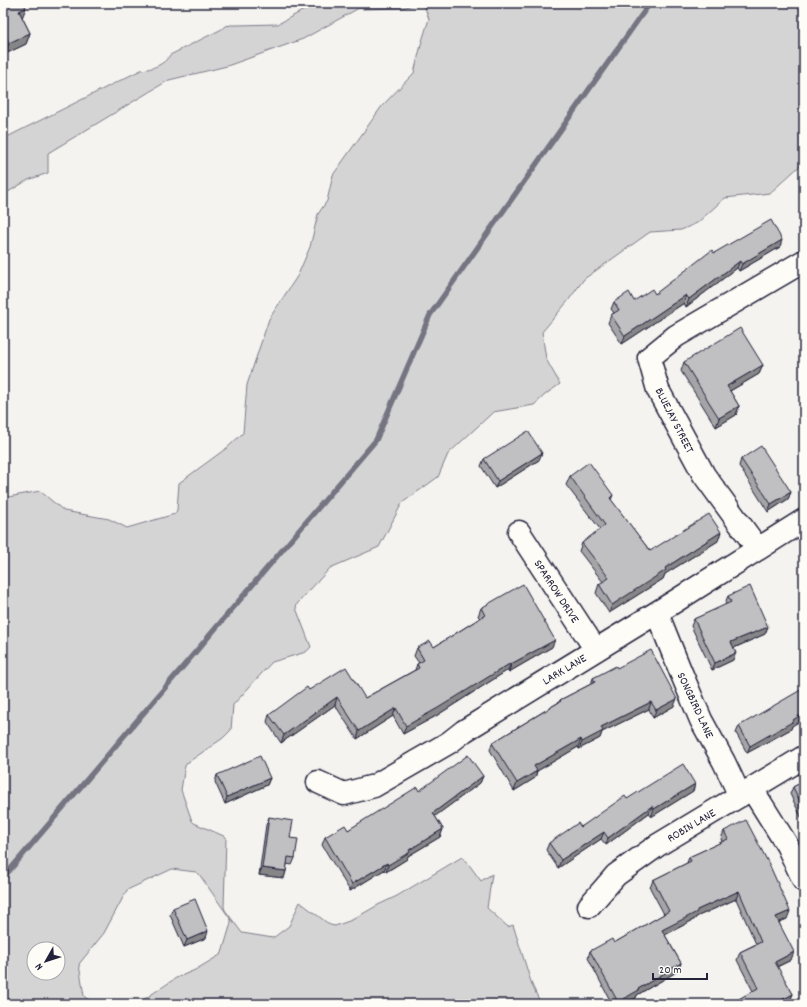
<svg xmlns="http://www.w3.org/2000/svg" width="807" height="1007" font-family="Dekko,sans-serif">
  <rect width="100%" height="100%" fill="#f4f3ef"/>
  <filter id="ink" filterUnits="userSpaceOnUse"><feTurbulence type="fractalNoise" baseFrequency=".025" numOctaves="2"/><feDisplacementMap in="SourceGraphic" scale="8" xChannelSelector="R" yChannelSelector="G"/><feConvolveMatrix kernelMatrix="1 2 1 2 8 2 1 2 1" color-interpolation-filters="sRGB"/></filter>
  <g filter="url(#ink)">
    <!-- green -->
    <path fill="#d5d4d5" stroke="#7c7b88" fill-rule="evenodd" d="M307,3H804V162L770,193L725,198L697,223L681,230L650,232L584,279L568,301L542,332L546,359L560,384L546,394L534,405L493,412L491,414L448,454L438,477L402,503L379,547L330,568L297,604L296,608L311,647L306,652L272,662L233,705L231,730L223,738L187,763L185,766L181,790L192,821L194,823L226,837L224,907L225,910L242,933L273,938L289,926L300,902L330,925L335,926L352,920L378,905L397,896L462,857L470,866L481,881L492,874L487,908L508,927L513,925L532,985L541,1004H137L176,978L195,970L220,955L222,953L231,923V920L199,874L196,872L172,869L127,890L104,933L79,964L84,996L86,998L95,1004H3V498L40,491L64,511L109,519L127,528L175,514L177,510L179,483L228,447L243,433L247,385L269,319L298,275L310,247L318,214L327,201L333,175L382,106L414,73L422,41L429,19L424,5L420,3L402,8L363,9L359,8L303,39L227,66L169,80L48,153V173L28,180L3,195V139L141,70C152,69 164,65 170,55L220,30L228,25L229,26L230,25H237L278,24L304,10ZM34,949H58V973H34Z"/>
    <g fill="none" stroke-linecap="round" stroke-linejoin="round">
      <!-- stream -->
      <path stroke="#757582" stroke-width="5.5" d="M3,878L376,440L430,315L650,3"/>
      <!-- minor casing -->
      <g stroke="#22223b" stroke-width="25">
        <path id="minor" d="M519,532L596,650
          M758,549L704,475L658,390L649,358L676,336L804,261
          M657,613L680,670L701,720L724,762L740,796
          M318,782L344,794L374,786L450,742L464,731L674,602L804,520
          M752,789L787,845L804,881
          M589,906L616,875L658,845L804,757"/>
      </g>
      <!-- minor -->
      <use href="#minor" stroke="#fdfcf7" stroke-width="22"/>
    </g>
    <!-- wall -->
    <path fill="#a5a4a7" stroke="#22223b" d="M3,3L22,17L30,33L26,44L5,54L3,49Z
      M780,247L739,271L737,268L686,307L684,303L622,344L608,323L611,315L614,313L611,309L614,302L634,301L655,294L714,253Z
      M684,362L763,365L759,374L730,391L739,406L736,415L716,427L681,371Z
      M484,459L539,460L495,488L481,466Z
      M741,459L791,492L788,499L768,512L739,466Z
      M570,476L613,495L611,500L650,551L718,541L665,574L663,579L609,613L596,593L599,584L603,582L579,551L582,543L600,529L566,485Z
      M728,596L765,634L734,648L733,660L712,670L691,626L694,619L726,605L725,603Z
      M481,608L552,647L509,672L508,670L436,716L403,734L393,716L357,739L335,705L281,743L267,722L269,715L309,690L365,698L415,670L417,664L419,663L414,656L417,648L434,647L480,618L478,616Z
      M617,668L674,706L653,718L649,709L602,732L600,738L579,749L578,747L537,771L535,778L514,791L490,750L492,743L559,702L560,700L591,684L593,678Z
      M739,726H792L791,729L747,753L736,733Z
      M217,775L270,778L267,785L225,804L215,782Z
      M483,776L480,783L435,816L443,829L440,837L408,856L407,859L386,872L384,870L350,891L322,845L325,837L348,830L419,791Z
      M804,781V823L790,794L793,787Z
      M695,784L693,791L651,817L649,813L606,845L601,839L558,868L546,850L549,843L581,827L627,799Z
      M269,817L290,838L295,858L292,865L287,864L286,871L284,878L259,875L266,825Z
      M724,831L787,919L779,922L791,960L777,967L793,994L790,1001L785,1004H732V1003L753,991L737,960L740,952L756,944L736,899L696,917L695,919L665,935L681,963L678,971L637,995L636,998L625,1004H612L588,958L590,951L614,943L664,914L650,888L653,880L687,863L689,857L722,842L721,839Z
      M173,908L206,938L184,947L170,915Z"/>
    <!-- shaded-wall -->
    <path fill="#868688" stroke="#22223b" d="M26,8L22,18L19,11Z
      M30,33L26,44L5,54L9,43Z
      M782,240L780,247L739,271L742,264Z
      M740,261L737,268L686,307L689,299Z
      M686,295L684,303L622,344L625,336Z
      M763,365L759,374L723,395L727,386Z
      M739,406L736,415L716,427L719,418Z
      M542,453L539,460L495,488L498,481Z
      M791,492L788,499L768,512L771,504Z
      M721,532L718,541L665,574L663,579L609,613L612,605L665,568Z
      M768,627L765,634L729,650L731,642Z
      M555,640L552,647L509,672L511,664Z
      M736,653L733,660L712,670L715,663Z
      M511,663L508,670L436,716L403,734L406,726Z
      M337,697L335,705L281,743L284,735Z
      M677,699L674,706L653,718L656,710Z
      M651,702L649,709L602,732L600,738L579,749L582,742L601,727Z
      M396,708L393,716L357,739L359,731Z
      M804,713V719L792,726L791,729L747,753L750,746Z
      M581,739L578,747L532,774L534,766Z
      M537,771L535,778L514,791L517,783Z
      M483,776L480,783L430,820L433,813Z
      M270,778L267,785L225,804L227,797Z
      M695,784L693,791L651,817L654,809Z
      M652,806L649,813L606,845L608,838Z
      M443,829L440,837L408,856L407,859L386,872L388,865L409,850Z
      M604,832L601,839L558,868L561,860Z
      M387,863L384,870L350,891L352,884Z
      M262,868L286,871L284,878L259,875Z
      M739,891L736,899L696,917L695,919L659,938L662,930L697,910Z
      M790,911L787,919L773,925L776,917Z
      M208,931L206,938L184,947L187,940Z
      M794,952L791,960L772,969L775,962Z
      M681,963L678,971L637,995L636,998L625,1004H617L618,1002L638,989Z
      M793,994L790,1001L785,1004H779L780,1001Z"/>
    <!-- building -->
    <path fill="#c0bfc2" stroke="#22223b" d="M3,3H24L26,8L19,11L30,33L9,43L3,30Z
      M771,220L782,240L742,264L740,261L689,299L686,295L625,336L611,315L619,310L614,302L629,292L634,301L652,289L655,294L712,250L714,253Z
      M740,328L763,365L727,386L739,406L719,418L684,362Z
      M528,431L542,453L498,481L484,459Z
      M761,446L791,492L771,504L741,459Z
      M589,462L613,495L610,498L650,551L709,514L721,532L665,568L666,570L612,605L599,584L609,578L582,543L605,525L570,476Z
      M523,584L555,640L511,664V663L438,708L406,726L396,708L359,731L337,697L284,735L269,715L307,687L309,690L346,667L365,698L419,668L417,664L424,660L417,648L430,641L434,647L485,615L481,608Z
      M750,586L768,627L731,642L736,653L715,663L694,619L731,602L728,596Z
      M651,650L677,699L656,710L651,702L601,727L603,731L582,742L581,739L534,766L537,771L517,783L492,743L561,701L560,700L595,682L593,678L616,666L617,668Z
      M804,688V713L793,720L794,721L750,746L739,726Z
      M468,755L483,776L433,813L443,829L409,850L410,852L388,865L387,863L352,884L325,837L345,825L348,830L417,787L419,791Z
      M260,756L270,778L227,797L217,775Z
      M683,764L695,784L654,809L652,806L608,838L604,832L561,860L549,843L578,823L581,827L625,796L627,799Z
      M804,781V810L793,787Z
      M269,817L293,821L290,838L298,839L295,858L288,857L286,871L262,868Z
      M746,820L770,866L790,911L776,917L794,952L775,962L793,994L780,1001L781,1004H733L732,1003L758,988L740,952L761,942L739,891L697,910V912L662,930L681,963L638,989L639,990L618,1002L590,951L612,939L614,943L669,911L653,880L691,861L689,857L728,839L724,831Z
      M195,899L208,931L187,940L173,908Z"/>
  </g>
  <g text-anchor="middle" stroke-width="3" stroke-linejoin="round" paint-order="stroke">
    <!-- street labels -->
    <g font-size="12" fill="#22223b" stroke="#fdfcf7">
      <text transform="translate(675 420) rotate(63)" y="4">BLUEJAY STREET</text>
      <text transform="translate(557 591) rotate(57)" y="4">SPARROW DRIVE</text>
      <text transform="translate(564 669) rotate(-31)" y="4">LARK LANE</text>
      <text transform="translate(696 705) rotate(65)" y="4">SONGBIRD LANE</text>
      <text transform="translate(691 825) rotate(-31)" y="4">ROBIN LANE</text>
    </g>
  </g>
  <!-- margin -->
  <rect width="807" height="1007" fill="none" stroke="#fdfcf7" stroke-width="16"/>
  <rect x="8" y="8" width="791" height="991" fill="none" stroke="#22223b" stroke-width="1.5" filter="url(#ink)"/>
  <!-- north arrow -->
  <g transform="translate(46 961) rotate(231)"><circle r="19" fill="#fdfcf7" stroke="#a5a5ac"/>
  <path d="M0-3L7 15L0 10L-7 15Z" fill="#22223b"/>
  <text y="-6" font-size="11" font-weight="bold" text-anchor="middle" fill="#22223b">N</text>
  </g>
  <!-- scale -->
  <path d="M653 973v6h54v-6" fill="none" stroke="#22223b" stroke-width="2"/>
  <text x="659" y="973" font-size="12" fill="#22223b" stroke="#fdfcf7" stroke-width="3" paint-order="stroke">20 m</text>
</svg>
